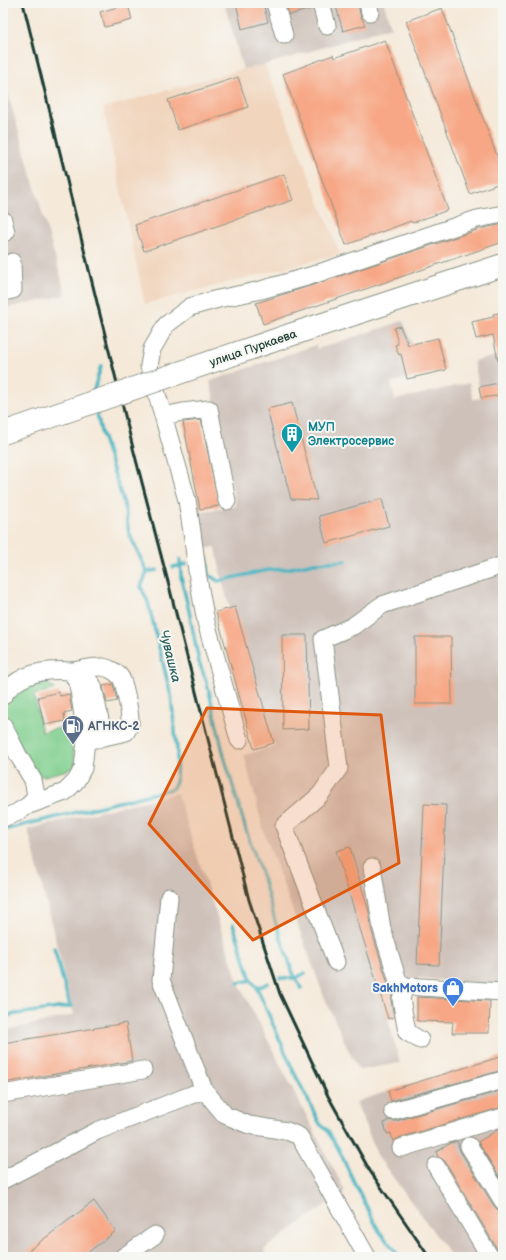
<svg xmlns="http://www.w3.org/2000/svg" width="506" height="1260" font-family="'Balsamiq Sans',sans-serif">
  <rect width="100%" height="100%" fill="#f6f6f2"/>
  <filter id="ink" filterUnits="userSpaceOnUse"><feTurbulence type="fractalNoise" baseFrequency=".025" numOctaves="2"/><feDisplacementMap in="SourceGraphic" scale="8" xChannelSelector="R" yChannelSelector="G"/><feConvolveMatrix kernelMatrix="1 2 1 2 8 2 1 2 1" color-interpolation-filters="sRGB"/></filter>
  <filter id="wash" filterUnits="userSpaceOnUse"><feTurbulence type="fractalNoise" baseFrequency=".012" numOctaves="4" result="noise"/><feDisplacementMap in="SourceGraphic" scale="16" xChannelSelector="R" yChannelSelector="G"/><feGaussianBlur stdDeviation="0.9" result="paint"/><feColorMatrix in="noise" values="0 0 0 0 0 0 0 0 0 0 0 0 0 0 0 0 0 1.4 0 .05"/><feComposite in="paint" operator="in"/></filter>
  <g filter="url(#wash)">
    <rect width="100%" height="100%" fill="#f5e9d9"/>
    <!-- built -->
    <path fill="#f1d5bd" d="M265,65L340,254L145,304L103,108L243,69Z"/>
    <!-- industrial -->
    <path fill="#cec1ba" d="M224,3H384L391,27L265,65L243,69Z
      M3,77L66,295L3,309Z
      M503,312V395L500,396L503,418V986L419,978L400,1015L388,1019L400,1063L359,1070L348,1049L323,994L264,832L244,755L275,746L235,607L230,608L221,577L216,547L199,549L192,513L236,506L210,381L316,345L317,349L403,321L412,344L416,361L403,365L407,379L391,383L395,400L469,383L473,399L481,398L474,361L497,356L493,314Z
      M177,793L238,982L345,1191L263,1250L269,1257H3V1031L74,1015L28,829Z
      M503,1056V1257H452L378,1157L356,1102L388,1091Z"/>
    <!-- green -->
    <path fill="#81cf8f" stroke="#508662" d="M38,681C46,682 50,684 55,689L34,695L42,732L68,726L75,760V768L45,776H38L9,727L4,715V703L18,686Z"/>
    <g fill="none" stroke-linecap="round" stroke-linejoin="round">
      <!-- stream -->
      <path stroke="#46b4c1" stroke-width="3.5" d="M93,393L101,366
        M180,559L181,577L189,611L199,662L207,683L224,756L246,830L263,878L276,924L293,973L301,988
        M205,559L207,558L209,575L218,581L268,570L286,569L314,563L346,561
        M173,567L186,564
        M147,572L157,570
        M3,830L172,789L176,782L177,749L171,696L148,602L141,587L147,572L129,533L124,504L101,432L96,409
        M233,924L251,980
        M54,948L70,1006
        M280,978H296L305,973
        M238,983L251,980L257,988L293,1070L320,1124L327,1130L338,1148L354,1182L379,1231L400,1257
        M257,988L268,983
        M3,1016L72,1006"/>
    </g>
    <g id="blocks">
      <!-- building -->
      <path fill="#f7a785" d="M236,3H263L268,22L242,29Z
        M286,3H311L312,9L289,15Z
        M335,3H358L360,14L365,25L343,31Z
        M128,4L132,20L105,27L100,12Z
        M442,8L503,172V182L470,194L406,21Z
        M385,40L448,210L412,223L411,221L346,245L283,74L333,55L334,58Z
        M238,77L248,107L178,130L168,100Z
        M284,174L293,200L144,251L135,225Z
        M503,224V242L263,324L256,303L313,285L480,229Z
        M503,312V360L498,361L493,335L476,339L472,322L493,317V314Z
        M400,326L408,345L438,338L446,370L407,379L401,354L399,355L395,345L398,344L394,328Z
        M503,382V395L481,398L479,387Z
        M292,403L317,500L291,499L267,409Z
        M201,420L219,506L200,509L183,422Z
        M382,499L389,526L326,543L319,516Z
        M235,607L274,743L254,749L216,612Z
        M282,635H307L309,729L283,730Z
        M415,637H451L452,704H415Z
        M113,684L117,701L107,703L103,686Z
        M59,692L60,696L69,694L72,711L64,713L65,721L44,725L38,697Z
        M424,804L446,805L439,965L417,964Z
        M350,847L369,912L372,932L388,984L393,992L391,1000L394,1017L388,1019L336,851Z
        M417,997L490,1001L489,1033H452L453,1022L417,1021Z
        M126,1023L132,1061L3,1083V1043Z
        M503,1056V1070L391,1101L388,1091Z
        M503,1090V1107L398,1138L393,1142L391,1133L387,1134L384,1123L387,1122V1120L396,1121Z
        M499,1129L503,1136V1182L478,1142Z
        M457,1141L460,1151L494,1206L498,1210L503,1211V1257H500L499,1252L445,1161L438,1157L436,1152L451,1143Z
        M94,1201L116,1231L82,1257H20Z"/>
    </g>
  </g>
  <g filter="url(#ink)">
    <use href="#blocks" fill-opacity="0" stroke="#8a9386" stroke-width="1"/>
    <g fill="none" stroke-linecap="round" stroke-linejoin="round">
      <!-- minor casing -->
      <g stroke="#8a9386" stroke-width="19">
        <path id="minor" d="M275,3L284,35
          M321,3L327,26
          M368,3L370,12
          M3,220L6,232
          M3,292L13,290L12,262
          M164,416L183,412L209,409L227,501
          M81,670L93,686L101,725L98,739
          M71,671C82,670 92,666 103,667C109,668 118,673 121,678C125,685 131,717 130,725L126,732L86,741
          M3,696C18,673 45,669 71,671L78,684L84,722L86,741L83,768L76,781L65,792L29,805L16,813L3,818
          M3,725L18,755L33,780L36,795L29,805
          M239,740L206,622L198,578L192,532L187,500L149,366L152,349L166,325L190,307L218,299L261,290L310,276L477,219L503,214
          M372,867L382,929L398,981L405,986L503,992
          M336,962L284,826L320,795L339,768L323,639L353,626L382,605L503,565
          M405,986L401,999L407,1032L420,1040
          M204,1090L225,1115L249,1125L287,1131L299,1136L367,1257
          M3,1094L143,1070
          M393,1111L503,1080
          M469,1146L503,1201
          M401,1148L503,1117
          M436,1166L490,1257
          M3,1180L97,1131L204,1090L161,980L169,897
          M123,1257L155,1235"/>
      </g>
      <!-- major casing -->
      <g stroke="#8a9386" stroke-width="24">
        <path id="major" d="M290,335L503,265"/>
      </g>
      <!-- minor -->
      <use href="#minor" stroke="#fff" stroke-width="17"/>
      <!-- major -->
      <use href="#major" stroke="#fff" stroke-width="22"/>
      <!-- rail -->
      <path stroke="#1f3d34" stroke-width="3" d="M23,3L134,452L168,582L249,900L280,994L328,1096L370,1171L429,1257"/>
      <!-- major-bridge casing -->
      <g stroke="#8a9386" stroke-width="24" stroke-linecap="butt">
        <path id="major-bridge" d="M3,433L290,335"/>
      </g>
      <!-- major-bridge -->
      <use href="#major-bridge" stroke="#fff" stroke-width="22"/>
    </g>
  </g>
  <!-- marked area -->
  <path fill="#de580e" fill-opacity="0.2" stroke="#de580e" stroke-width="3" stroke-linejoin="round" d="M207,708L381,715L399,863L253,940L149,824Z"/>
  <!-- icons -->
  <defs>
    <g id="building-pin" transform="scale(1.15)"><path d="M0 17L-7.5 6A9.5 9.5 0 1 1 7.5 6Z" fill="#0f9aa8" stroke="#f6f6f2"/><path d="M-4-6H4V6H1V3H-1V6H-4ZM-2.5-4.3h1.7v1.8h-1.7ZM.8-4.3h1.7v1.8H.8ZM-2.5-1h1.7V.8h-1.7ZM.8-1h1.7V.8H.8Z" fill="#fff"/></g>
    <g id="fuel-pin" transform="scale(1.15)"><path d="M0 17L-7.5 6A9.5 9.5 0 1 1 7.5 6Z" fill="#5c6f8a" stroke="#f6f6f2"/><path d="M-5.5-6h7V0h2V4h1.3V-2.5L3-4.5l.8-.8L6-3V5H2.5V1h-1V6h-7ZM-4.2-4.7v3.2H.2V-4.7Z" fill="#fff"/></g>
    <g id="shop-pin" transform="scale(1.15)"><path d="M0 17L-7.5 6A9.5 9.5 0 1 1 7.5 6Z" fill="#3f7fe0" stroke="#f6f6f2"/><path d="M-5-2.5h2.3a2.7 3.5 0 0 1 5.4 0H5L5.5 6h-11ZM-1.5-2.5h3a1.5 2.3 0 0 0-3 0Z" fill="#fff"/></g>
  </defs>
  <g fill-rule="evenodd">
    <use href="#building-pin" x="292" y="434"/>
    <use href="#fuel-pin" x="73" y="726"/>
    <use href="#shop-pin" x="453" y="988"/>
  </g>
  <g text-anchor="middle" stroke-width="4" stroke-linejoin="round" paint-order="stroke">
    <!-- street labels -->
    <g font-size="12" fill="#1f3d34" stroke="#f6f6f2">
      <text transform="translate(253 348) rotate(-19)" y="4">улица Пуркаева</text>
    </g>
    <!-- culture labels -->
    <g font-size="12" font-weight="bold" fill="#0d838f" stroke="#f6f6f2" text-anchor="start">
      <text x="308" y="431">МУП<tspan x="308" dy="14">Электросервис</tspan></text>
    </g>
    <!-- service labels -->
    <g font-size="12" font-weight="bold" fill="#4e5e75" stroke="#f6f6f2" text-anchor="start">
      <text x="88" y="730">АГНКС-2</text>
    </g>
    <!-- shop labels -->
    <g font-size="12" font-weight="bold" fill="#366cbe" stroke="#f6f6f2" text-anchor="end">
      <text x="438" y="992">SakhMotors</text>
    </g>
    <!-- water labels -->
    <g font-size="13" font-style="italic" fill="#2b615e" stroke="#f6f6f2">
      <text transform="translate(171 656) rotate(76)" y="5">Чувашка</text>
    </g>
  </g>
  <!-- margin -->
  <rect width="506" height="1260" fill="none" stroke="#f6f6f2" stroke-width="16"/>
</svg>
